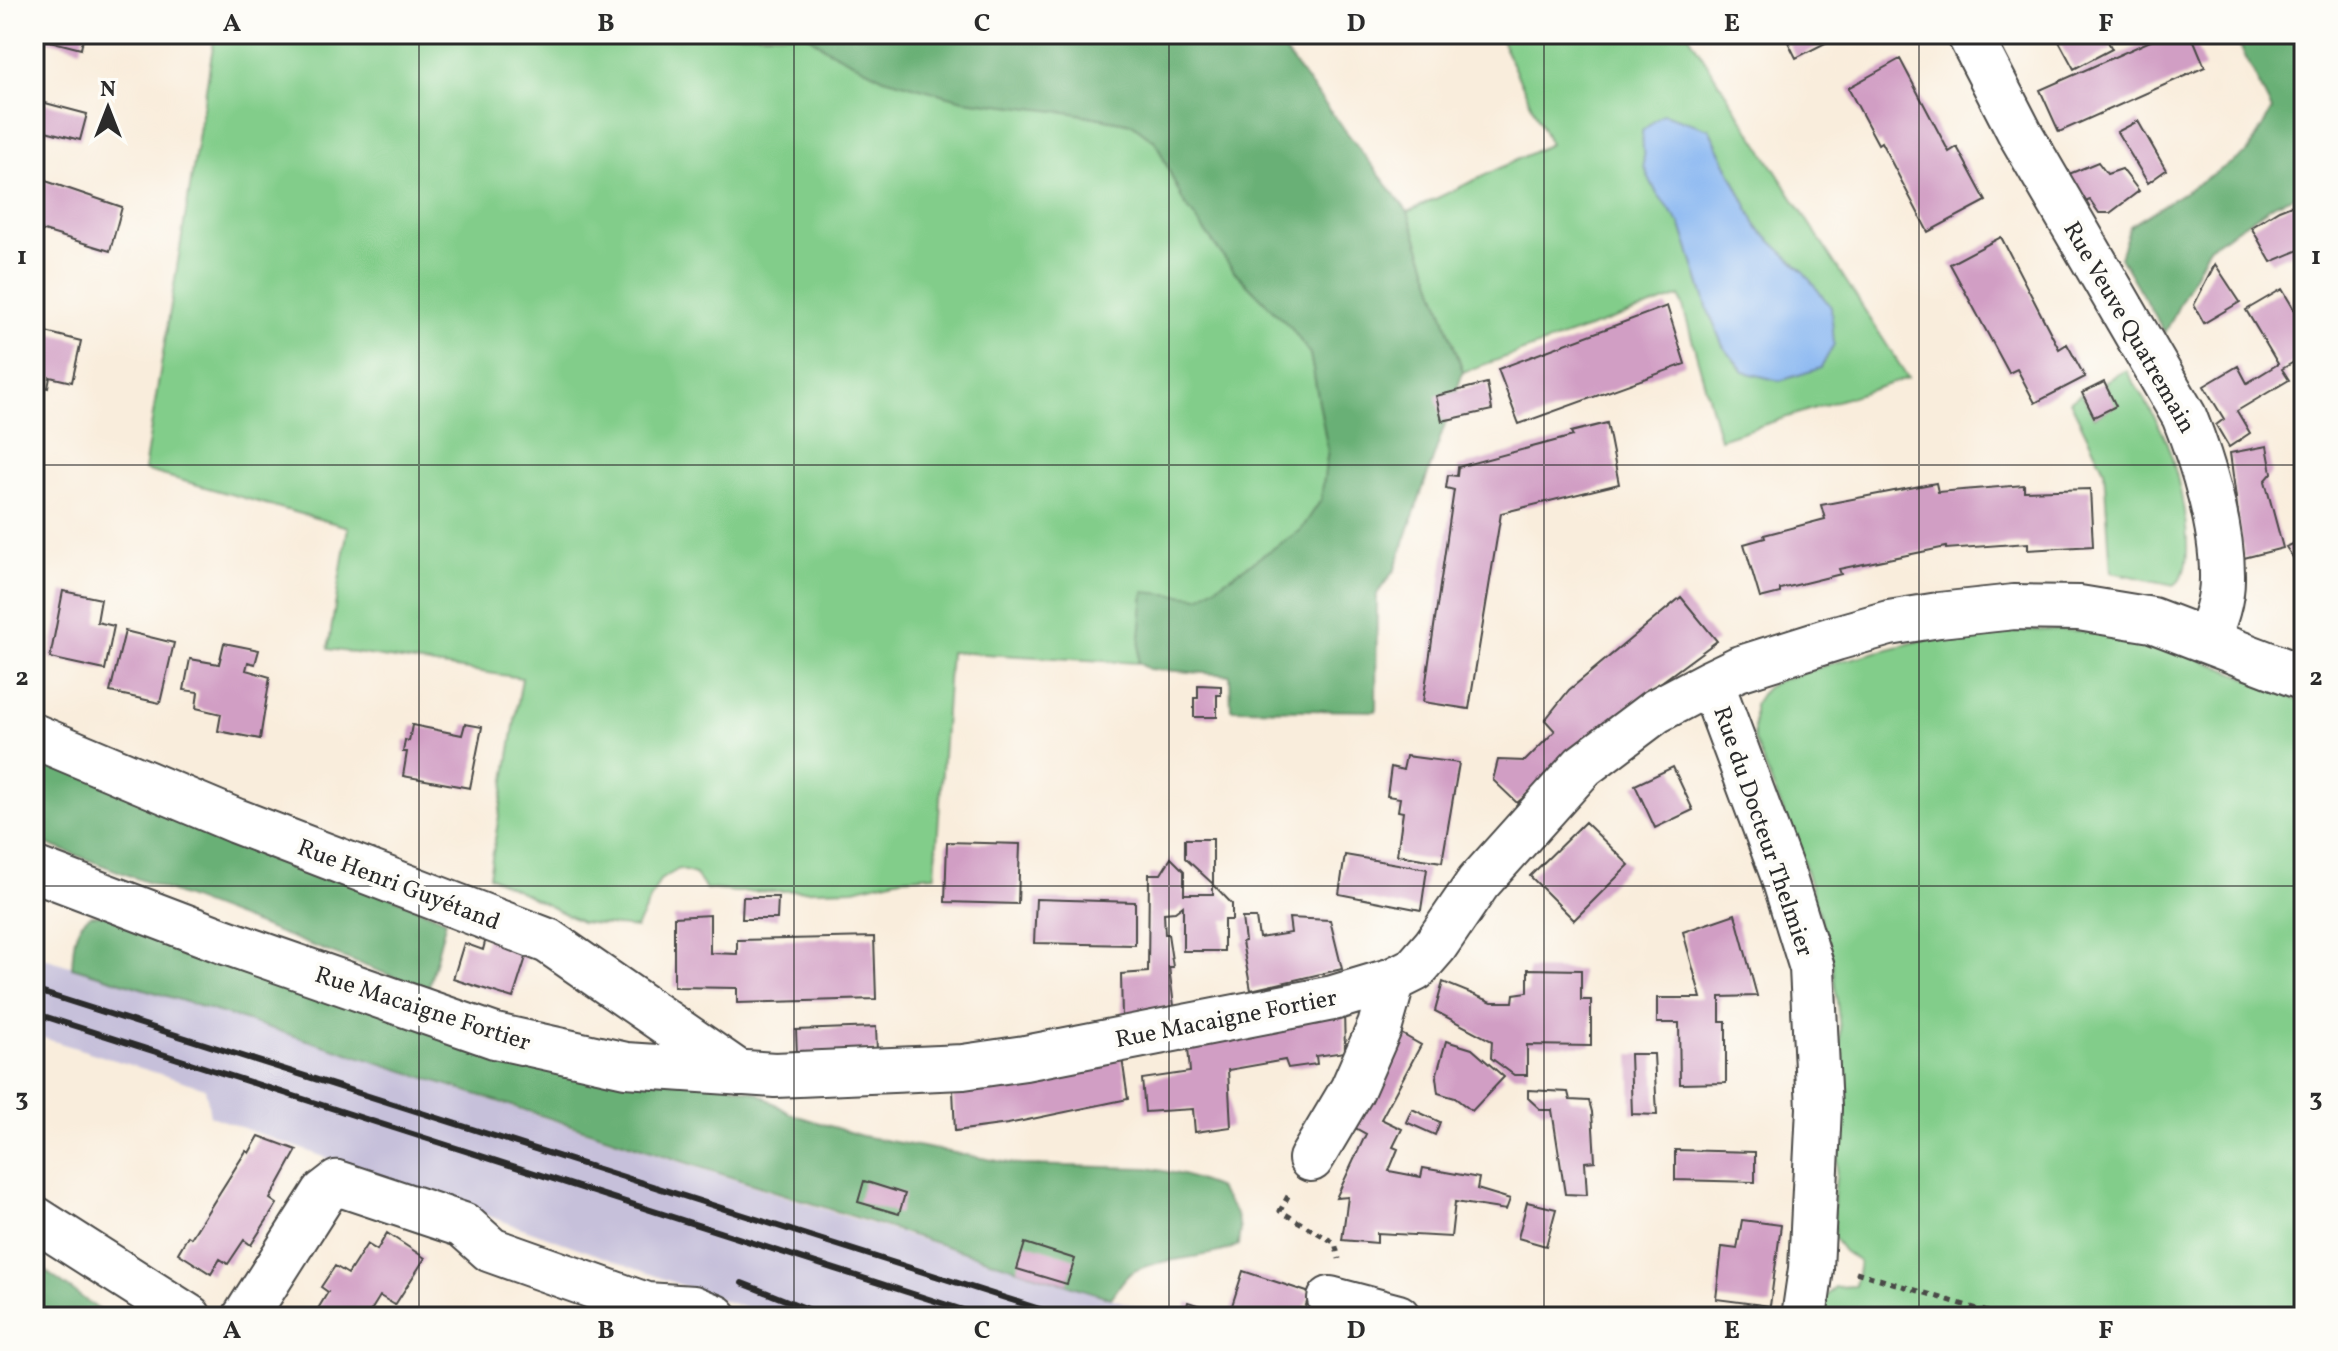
<svg xmlns="http://www.w3.org/2000/svg" width="2338" height="1351" font-family="Vollkorn,serif">
  <rect width="100%" height="100%" fill="#fdfcf7"/>
  <filter id="ink" filterUnits="userSpaceOnUse"><feTurbulence type="fractalNoise" baseFrequency=".0125" numOctaves="2"/><feDisplacementMap in="SourceGraphic" scale="16" xChannelSelector="R" yChannelSelector="G"/><feConvolveMatrix kernelMatrix="1 2 1 2 8 2 1 2 1" color-interpolation-filters="sRGB"/></filter>
  <filter id="wash" filterUnits="userSpaceOnUse"><feTurbulence type="fractalNoise" baseFrequency=".006" numOctaves="4" result="noise"/><feDisplacementMap in="SourceGraphic" scale="32" xChannelSelector="R" yChannelSelector="G"/><feGaussianBlur stdDeviation="1.8" result="paint"/><feColorMatrix in="noise" values="0 0 0 0 0 0 0 0 0 0 0 0 0 0 0 0 0 1.4 0 .05"/><feComposite in="paint" operator="in"/></filter>
  <g filter="url(#wash)">
    <rect width="100%" height="100%" fill="#f9eddc"/>
    <!-- industrial -->
    <path fill="#c6c0da" d="M34,955L221,1012L851,1218L1171,1317H770L210,1116L205,1088L34,1035Z"/>
    <!-- green -->
    <path fill="#82cd8a" stroke="#567c5a" stroke-width="2" fill-rule="evenodd" d="M215,34H806L828,50L1073,113L1132,124L1156,142L1183,201L1234,271L1291,328L1310,354L1328,450L1321,500L1301,530L1200,597L1144,593L1138,663L950,652L935,875L901,878L854,889L737,892L706,889L695,874L679,869L660,880L636,928L581,922L489,876L522,678L328,649L348,527L144,470Z
      M1498,34H1605L1607,38L1617,34H1688L1908,378L1720,439L1680,296L1463,372L1408,212L1550,144ZM1709,129L1758,229L1802,270L1743,372L1723,346L1709,313L1681,225Z
      M2126,370C2139,392 2154,413 2164,436C2176,463 2203,568 2174,585L2111,572L2104,470L2070,401L2082,393L2094,417L2115,406L2104,382Z
      M2060,630C2075,631 2090,631 2104,633C2166,641 2246,677 2304,703V1317H1816L1817,1306L1835,1287L1855,1286L1859,1262L1844,1251L1834,1238V1197L1843,1106L1840,1029L1832,959L1804,863L1754,740V705L1766,687L1778,681L1830,664L1931,638L1988,631Z"/>
    <!-- forest -->
    <path fill="#69b076" stroke="#4a6e50" stroke-width="2" d="M806,34H1274L1278,43L1408,212L1463,372L1395,569L1377,594L1376,711L1231,709L1230,675L1149,669L1138,663L1144,592L1200,597L1301,530L1321,500L1328,450L1310,354L1291,328L1234,271L1183,201L1156,142L1132,124L1073,113L963,100L884,78L828,50Z
      M2234,34H2304V192L2275,204L2208,248L2165,333L2120,257L2130,226L2247,153L2272,110Z
      M34,747L446,920L428,990L34,839Z
      M91,915H104L758,1093L791,1114L862,1136L1020,1165L1148,1168L1183,1175L1217,1187L1235,1212L1240,1229L1238,1245C1209,1261 1161,1255 1131,1273C1123,1278 1117,1291 1111,1298C763,1191 420,1072 72,967C74,946 72,926 91,915Z
      M34,1263L109,1317H34Z"/>
    <!-- water -->
    <path fill="#86b5f1" stroke="#58708e" stroke-width="2" d="M1663,114L1709,129L1758,229L1802,270L1831,307L1834,344L1821,368L1780,381L1744,372L1723,346L1709,313L1681,225L1657,194L1644,167L1642,131Z"/>
    <g id="blocks">
      <!-- building -->
      <path fill="#d19ec4" d="M34,34H84L81,49L34,37Z
        M1784,34H1843L1796,58Z
        M2055,34H2104L2112,49L2074,69Z
        M2166,34H2198L2192,36L2205,67L2059,132L2040,90Z
        M1900,59L1949,152L1957,147L1986,201L1928,232L1881,142L1878,144L1848,88Z
        M34,100L87,114L80,140L34,128Z
        M2138,121L2166,170L2148,183L2117,132Z
        M2098,162L2107,174L2122,169L2139,191L2110,213H2099L2090,200L2085,202L2069,174Z
        M34,177L122,207L110,251L34,228Z
        M2304,200V248L2271,262L2251,227L2279,210Z
        M2001,237L2059,349L2067,344L2085,377L2035,403L2017,369L2009,373L1950,264Z
        M2215,264L2240,302L2204,323L2194,305Z
        M2282,289L2304,326V356L2282,369L2289,380L2237,411L2250,433L2229,447L2216,425L2224,419L2204,386L2238,366L2247,383L2278,364L2246,310Z
        M1667,306L1685,364L1519,424L1498,369Z
        M34,329L81,341L72,382L50,377L48,388L34,385Z
        M2104,382L2116,406L2094,417L2082,393Z
        M1487,383L1492,410L1442,421L1436,396Z
        M1607,423L1619,484L1501,513L1469,709L1423,702L1454,490L1446,488L1448,475L1457,476L1458,467L1573,436L1571,432Z
        M2267,446L2272,473L2265,481L2283,548L2244,558L2230,453Z
        M1936,483L1938,492L2024,485V491L2090,489L2093,546L2028,550V543L1946,549V547L1839,569L1841,574L1780,589V593L1760,598L1744,544L1765,538L1764,535L1825,519L1821,505Z
        M2304,539V574L2286,547Z
        M63,591L101,599L97,622L114,626L105,670L50,658Z
        M1681,597L1717,641L1625,709L1517,803L1493,780L1498,760L1525,761L1555,731L1545,720L1569,690Z
        M125,631L174,643L160,703L110,692Z
        M224,643L259,650L255,664L248,662L246,670L270,677L260,739L218,731L221,714L196,708L198,692L184,690L190,659L219,664Z
        M1198,685L1221,686V695H1217V717H1194V698H1198Z
        M465,724L482,727L470,788L403,776L407,752H403L405,740L409,741L412,725L462,735Z
        M1406,756L1459,763L1442,862L1397,855L1403,812L1398,811L1400,798L1387,796L1391,767L1403,770Z
        M1673,767L1693,810L1655,828L1635,785Z
        M34,791L42,794L39,804L34,803Z
        M1585,822L1629,865L1574,920L1530,876Z
        M1185,839H1213V884L1185,858Z
        M947,842L1020,844L1018,904L945,902Z
        M1345,855L1427,869L1421,910L1339,894Z
        M1171,858L1184,871V894H1213V884L1232,904V920H1224V951H1183V906L1175,912L1164,913L1165,934H1168L1173,967H1169L1174,1006L1122,1017L1121,974L1148,972L1149,874H1161Z
        M743,897H778L777,919H742Z
        M1036,899L1135,902V945L1034,943Z
        M1735,914L1757,996L1720,997V1021H1726V1083L1680,1084L1679,1023H1657V998H1701L1683,932Z
        M710,915V953L737,954V940L874,937L876,999L737,1003V988L674,987V917Z
        M1242,918H1256L1259,938L1291,933L1289,918L1330,920L1342,969L1251,990L1242,942L1245,941Z
        M486,938L528,951L513,998L453,979L464,943L483,950Z
        M1528,969L1581,970V1000H1591V1046L1527,1045V1075H1514L1491,1058L1492,1041L1435,1011L1443,982L1492,1002H1513L1514,994L1528,992Z
        M1344,1011L1345,1052L1316,1056L1317,1064L1288,1068L1285,1060L1228,1070L1231,1127L1195,1132L1193,1109L1145,1112L1142,1079L1190,1072L1188,1047Z
        M876,1027L877,1051L797,1057L796,1030Z
        M1391,1028L1421,1045L1381,1119L1402,1129L1393,1147L1398,1149L1389,1171L1421,1177L1423,1168L1479,1178L1477,1189L1510,1199L1506,1210L1455,1202L1451,1237L1377,1233V1243L1342,1240L1348,1197L1336,1198L1366,1134L1341,1120Z
        M1446,1041L1472,1049L1504,1077L1472,1111L1455,1098L1438,1093L1436,1077Z
        M1630,1054H1654L1657,1115L1632,1114Z
        M1122,1058L1128,1099L1008,1124L955,1131L953,1090L1003,1084Z
        M1528,1090L1568,1092L1570,1100L1589,1101L1592,1112L1595,1161L1585,1162L1587,1195L1565,1194L1552,1110H1541L1528,1098Z
        M1412,1109L1440,1122L1435,1135L1406,1122Z
        M259,1136L297,1150L270,1199L277,1204L251,1245L244,1240L228,1264L220,1259L211,1274L178,1253L188,1236L191,1238L246,1151L249,1153Z
        M1675,1150L1755,1152V1182L1675,1180Z
        M864,1181L905,1194L899,1214L858,1202Z
        M1527,1202L1556,1209L1546,1246L1518,1238Z
        M1742,1220L1781,1225L1770,1306L1716,1299L1722,1247L1737,1249Z
        M387,1233L425,1258L395,1305L380,1296L367,1317H313L328,1292L321,1287L335,1266L348,1274L367,1244L377,1250Z
        M1025,1243L1075,1259L1067,1284L1017,1269Z
        M1243,1271L1310,1293L1302,1317H1184L1188,1302L1229,1315Z"/>
    </g>
  </g>
  <g filter="url(#ink)">
    <use href="#blocks" fill-opacity="0" stroke="#4a4846" stroke-width="2"/>
    <g fill="none" stroke-linecap="round" stroke-linejoin="round">
      <!-- minor casing -->
      <g stroke="#4a4846" stroke-width="48">
        <path id="minor" d="M1969,34L2021,135L2184,416C2203,463 2223,528 2222,579C2222,601 2215,619 2207,639
          M1711,682L1783,875L1812,968L1819,1108L1811,1269L1804,1317
          M34,736L236,821L548,941L739,1073
          M34,869L223,941L495,1036L626,1065L775,1075L963,1067L1025,1058L1333,998L1393,980L1415,969L1435,946L1478,883L1583,766L1656,711L1711,682L1738,669L1836,638L1889,623L1939,615L2014,607L2079,608L2152,620L2304,678
          M1311,1159L1352,1090L1380,1026L1393,980
          M1330,1299L1398,1317
          M245,1317L324,1193L337,1183L463,1225L491,1250L646,1305L693,1308L715,1317"/>
      </g>
      <!-- secondary casing -->
      <g stroke="#4a4846" stroke-width="48">
        <path id="secondary" d="M34,1218L189,1317"/>
      </g>
      <!-- path -->
      <path stroke="#4a4846" stroke-width="5" stroke-dasharray="6 6" stroke-linecap="butt" d="M1288,1196L1280,1211L1335,1243L1339,1259
        M1856,1272L2004,1317"/>
      <!-- minor -->
      <use href="#minor" stroke="#fff" stroke-width="44"/>
      <!-- secondary -->
      <use href="#secondary" stroke="#fff" stroke-width="44"/>
      <!-- rail -->
      <path stroke="#2b2b2b" stroke-width="6" d="M34,990L1065,1317
        M34,1013L985,1317
        M742,1283L828,1317"/>
    </g>
  </g>
  <!-- grid -->
  <path fill="none" stroke="#2b2b2b" stroke-width="2" stroke-opacity="0.55" d="M419,34V1317M794,34V1317M1169,34V1317M1544,34V1317M1919,34V1317M34,465H2304M34,886H2304"/>
  <g text-anchor="middle" stroke-width="8" stroke-linejoin="round" paint-order="stroke">
    <!-- street labels -->
    <g font-size="24" fill="#2b2b2b" stroke="#fdfcf7">
      <text transform="translate(2130 327) rotate(60)" y="8">Rue Veuve Quatremain</text>
      <text transform="translate(1764 831) rotate(71)" y="8">Rue du Docteur Thelmier</text>
      <text transform="translate(399 884) rotate(21)" y="8">Rue Henri Guyétand</text>
      <text transform="translate(423 1008) rotate(18)" y="8">Rue Macaigne Fortier</text>
      <text transform="translate(1226 1018) rotate(-11)" y="8">Rue Macaigne Fortier</text>
    </g>
  </g>
  <!-- margin -->
  <rect width="2338" height="1351" fill="none" stroke="#fdfcf7" stroke-width="88"/>
  <!-- north arrow -->
  <g transform="translate(108 108)" stroke="#fdfcf7" stroke-width="6" paint-order="stroke">
  <path d="M0-6L14 30L0 20L-14 30Z" fill="#2b2b2b"/>
  <text y="-12" font-size="22" font-weight="bold" text-anchor="middle" fill="#2b2b2b">N</text>
  </g>
  <rect x="44" y="44" width="2250" height="1263" fill="none" stroke="#2b2b2b" stroke-width="3"/>
  <g font-size="26" text-anchor="middle" font-weight="bold" fill="#2b2b2b">
    <text x="232" y="31">A</text>
    <text x="606" y="31">B</text>
    <text x="982" y="31">C</text>
    <text x="1356" y="31">D</text>
    <text x="1732" y="31">E</text>
    <text x="2106" y="31">F</text>
    <text x="22" y="264">1</text>
    <text x="2316" y="264">1</text>
    <text x="22" y="685">2</text>
    <text x="2316" y="685">2</text>
    <text x="22" y="1106">3</text>
    <text x="2316" y="1106">3</text>
    <text x="232" y="1338">A</text>
    <text x="606" y="1338">B</text>
    <text x="982" y="1338">C</text>
    <text x="1356" y="1338">D</text>
    <text x="1732" y="1338">E</text>
    <text x="2106" y="1338">F</text>
  </g>
</svg>
